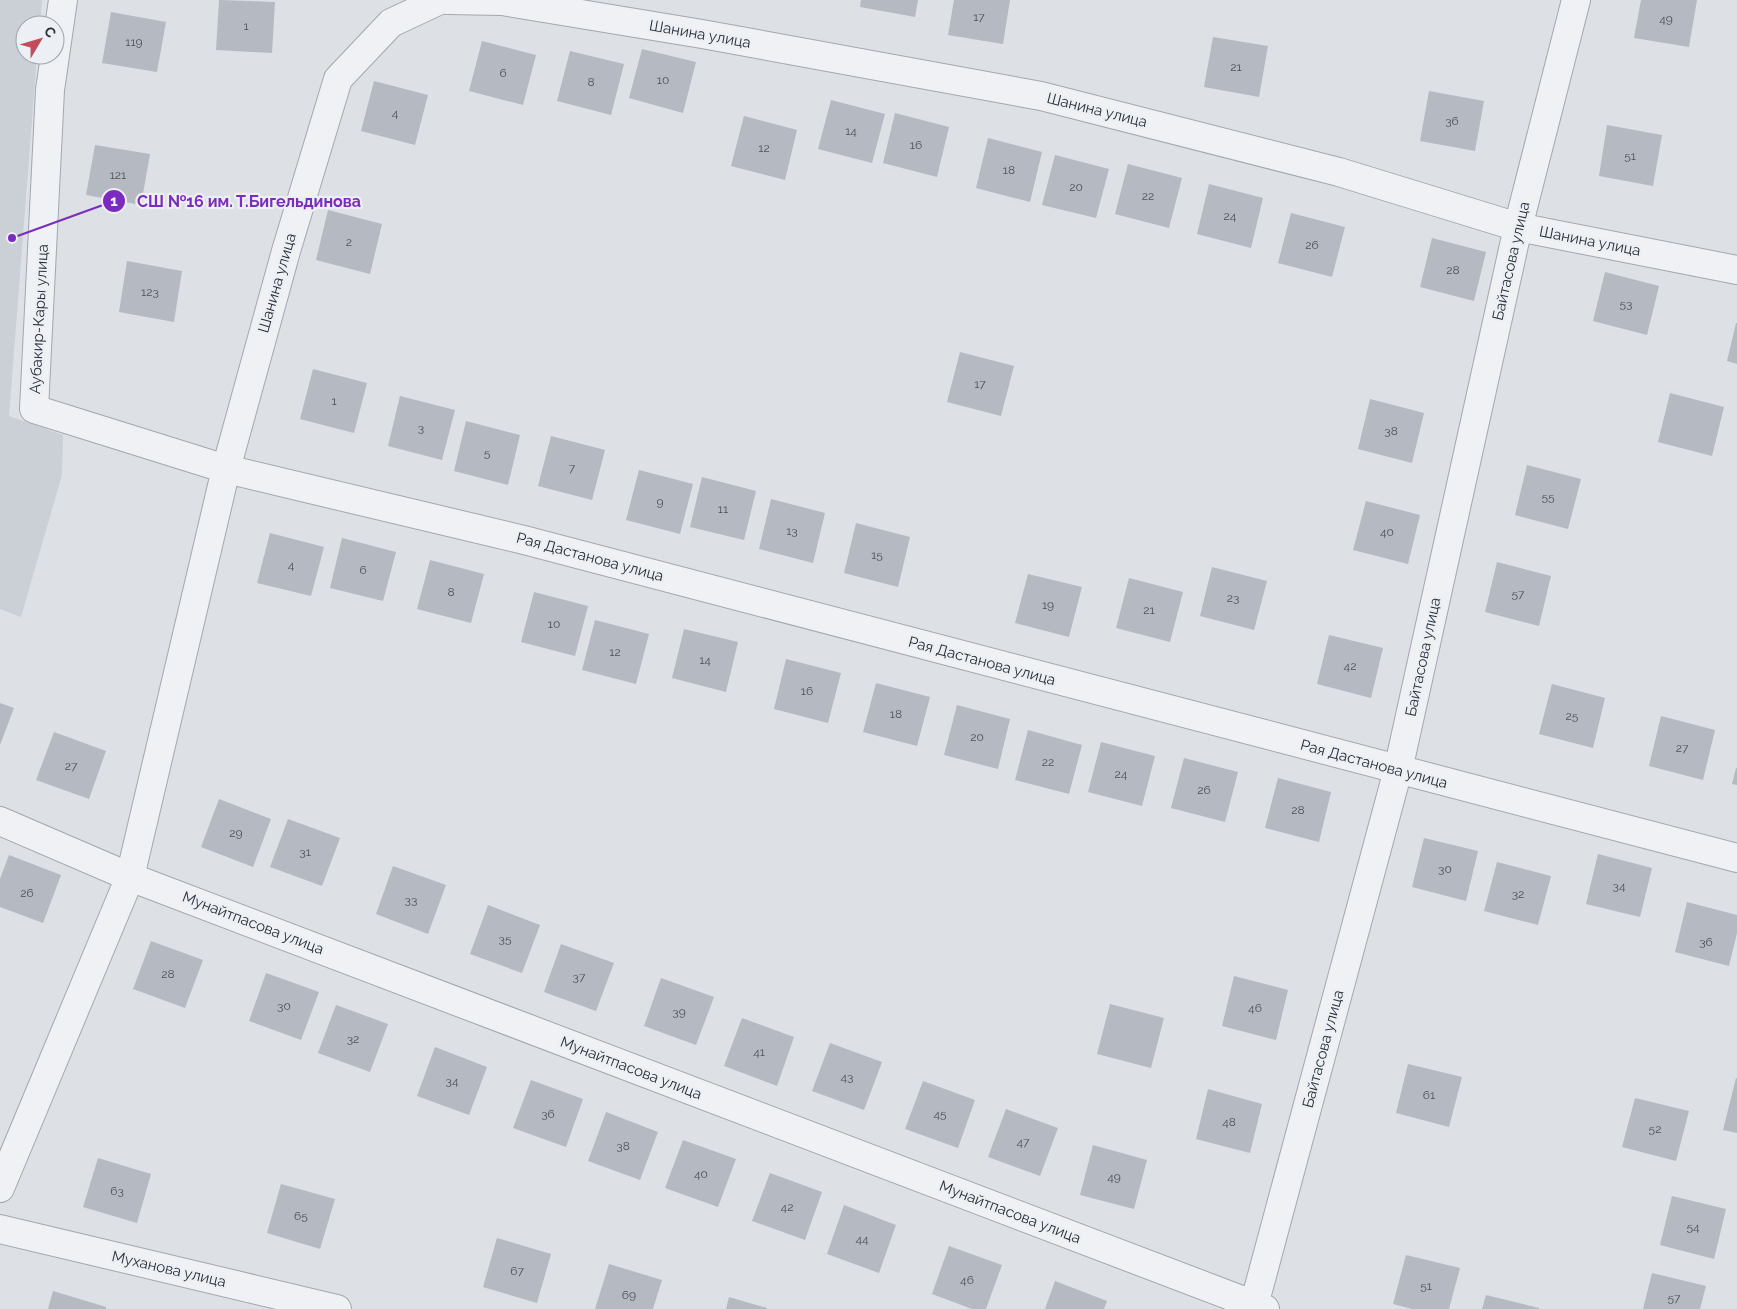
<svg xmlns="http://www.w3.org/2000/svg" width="1737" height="1309" font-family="Raleway,sans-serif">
  <rect width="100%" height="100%" fill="#dde0e5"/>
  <!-- built -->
  <path fill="#cbcfd6" d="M0,0H42L40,25H25V55H37L9,416L63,435L62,475L21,617L0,609Z"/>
  <!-- building -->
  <path fill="#b5b9c1" d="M219,0L275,2L272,53L216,50Z
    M861,0H918L915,17L860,7Z
    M954,0H1010L1003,44L948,35Z
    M1641,0H1697L1689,47L1634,38Z
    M111,12L166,22L157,72L102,63Z
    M1213,37L1268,46L1259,97L1204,87Z
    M482,41L536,55L523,105L469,91Z
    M642,49L696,62L683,113L629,98Z
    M570,51L624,64L611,115L557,101Z
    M374,81L428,95L415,145L361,131Z
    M1429,91L1484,101L1475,151L1420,141Z
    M831,100L885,114L872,163L818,149Z
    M895,113L949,127L937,177L883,163Z
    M744,116L797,130L785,180L731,166Z
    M1607,125L1662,135L1653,186L1599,176Z
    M988,138L1042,152L1030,202L976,188Z
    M95,145L150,154L141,205L86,195Z
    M1055,155L1109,169L1096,218L1042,205Z
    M1128,164L1182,178L1169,228L1115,214Z
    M1209,184L1263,198L1251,248L1197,234Z
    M328,210L382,224L370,274L316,260Z
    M1291,213L1345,227L1332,277L1278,263Z
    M1432,238L1486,252L1474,301L1420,287Z
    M127,261L182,271L174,322L119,312Z
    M1605,272L1659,286L1647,335L1593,321Z
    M1736,323H1737V364L1727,361Z
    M960,352L1014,366L1001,416L947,402Z
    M313,369L367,383L354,433L300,419Z
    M1670,393L1724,407L1712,456L1658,442Z
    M400,396L455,410L442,460L388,446Z
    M1370,399L1424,413L1412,463L1358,449Z
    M466,421L520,435L508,485L454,471Z
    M551,436L605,450L592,500L538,486Z
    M1527,465L1581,479L1568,529L1515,515Z
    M639,470L693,484L680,534L626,520Z
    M702,477L756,491L744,540L690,527Z
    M771,499L825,513L813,563L759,549Z
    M1366,501L1420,515L1408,564L1353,550Z
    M856,523L910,537L898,587L844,573Z
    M270,533L324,547L311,596L257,583Z
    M342,538L396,552L383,601L330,588Z
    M430,560L484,574L471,623L417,609Z
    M1497,562L1551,576L1539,626L1485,612Z
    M1212,567L1267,581L1254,630L1200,616Z
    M1028,574L1082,587L1069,637L1015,623Z
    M1129,578L1183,592L1170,642L1116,628Z
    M534,592L588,606L575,656L521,642Z
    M595,620L649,634L636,684L582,670Z
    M684,629L738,642L726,692L672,678Z
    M1329,635L1383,648L1371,698L1317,684Z
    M786,659L841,673L828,723L774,709Z
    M876,683L930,697L917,746L863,732Z
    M1552,684L1605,698L1593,748L1539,734Z
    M0,703L14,708L0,745Z
    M957,705L1010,719L998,769L944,755Z
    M1661,716L1715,730L1703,780L1649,766Z
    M1028,730L1082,745L1069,794L1015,780Z
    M54,732L106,751L89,799L36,780Z
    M1101,742L1155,756L1142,806L1088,792Z
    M1184,758L1238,772L1225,822L1171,808Z
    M1736,768H1737V785L1732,784Z
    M1278,778L1331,792L1319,842L1265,828Z
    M219,799L271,819L253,867L201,847Z
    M288,819L340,838L322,886L270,867Z
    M1424,838L1478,851L1466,901L1412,887Z
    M1598,854L1652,868L1640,917L1586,904Z
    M9,855L61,875L43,923L0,907V879Z
    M1497,862L1551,876L1538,925L1484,911Z
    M393,866L446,885L428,934L376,914Z
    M1687,902L1737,915V933L1729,966L1675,952Z
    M488,905L540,925L522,973L470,954Z
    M151,941L203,960L185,1008L133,989Z
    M561,944L614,963L596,1011L544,992Z
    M266,973L319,992L301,1040L249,1021Z
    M1234,976L1288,990L1276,1040L1222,1026Z
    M661,978L714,997L696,1045L644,1026Z
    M1110,1004L1164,1018L1151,1068L1097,1054Z
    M336,1005L388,1024L370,1072L318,1053Z
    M742,1018L794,1037L777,1086L724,1066Z
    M830,1043L882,1062L864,1110L812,1091Z
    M435,1047L487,1067L469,1115L417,1096Z
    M1408,1064L1462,1077L1449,1127L1396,1113Z
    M1736,1078H1737V1133L1723,1130Z
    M531,1080L583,1099L566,1147L513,1128Z
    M923,1081L975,1100L958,1148L905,1129Z
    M1208,1089L1262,1104L1250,1153L1196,1139Z
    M1635,1098L1689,1111L1676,1161L1622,1147Z
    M1006,1109L1058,1128L1040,1176L988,1157Z
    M606,1112L658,1132L640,1180L588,1161Z
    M683,1140L736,1159L718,1207L665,1188Z
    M1093,1145L1147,1160L1134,1209L1080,1195Z
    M98,1158L151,1174L137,1223L83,1207Z
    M770,1173L822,1192L805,1240L752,1221Z
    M281,1184L335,1199L320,1249L267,1233Z
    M1672,1196L1726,1209L1714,1259L1660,1245Z
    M844,1205L896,1225L879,1273L827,1254Z
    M497,1238L551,1254L537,1303L483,1287Z
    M949,1246L1002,1265L986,1309H972L932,1294Z
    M1406,1255L1460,1268L1449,1309H1412L1393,1304Z
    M609,1264L662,1280L653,1309H595Z
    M1652,1273L1706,1286L1700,1309H1643Z
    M1055,1281L1107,1301L1104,1309H1045Z
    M53,1291L106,1307V1309H48Z
    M1486,1295L1539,1308V1309H1482Z
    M729,1297L767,1308V1309H726Z"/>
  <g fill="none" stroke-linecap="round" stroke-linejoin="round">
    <!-- street casing -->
    <g stroke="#a3a7ae" stroke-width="30">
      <path id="street" d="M63,0L50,90L34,409L226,469L524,540L1737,858
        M448,0L502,1L702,34L1041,96L1339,172L1518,227L1737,270
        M0,821L130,877L1265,1309
        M0,1188L130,877L226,469L286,251L338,79L391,23L440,0
        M0,1229L337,1309
        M1253,1309L1398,770L1518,227L1576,0"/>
    </g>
    <!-- street -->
    <use href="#street" stroke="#eff1f4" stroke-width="28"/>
  </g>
  <g text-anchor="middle" stroke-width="4.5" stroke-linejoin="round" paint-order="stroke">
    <!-- number labels -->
    <g font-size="12" fill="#4b525c">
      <text x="979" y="21">17</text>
      <text x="1666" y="23">49</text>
      <text x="246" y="30">1</text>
      <text x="134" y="46">119</text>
      <text x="1236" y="71">21</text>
      <text x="503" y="77">6</text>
      <text x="663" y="84">10</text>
      <text x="591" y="86">8</text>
      <text x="395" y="117">4</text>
      <text x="1452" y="125">36</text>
      <text x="851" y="135">14</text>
      <text x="916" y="149">16</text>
      <text x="764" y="152">12</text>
      <text x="1630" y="160">51</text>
      <text x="1009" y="174">18</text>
      <text x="118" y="179">121</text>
      <text x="1076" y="191">20</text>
      <text x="1148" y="200">22</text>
      <text x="1230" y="220">24</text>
      <text x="349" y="246">2</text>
      <text x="1312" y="249">26</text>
      <text x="1453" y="274">28</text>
      <text x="150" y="296">123</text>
      <text x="1626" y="308">53</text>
      <text x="980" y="388">17</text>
      <text x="334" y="405">1</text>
      <text x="421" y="432">3</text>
      <text x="1391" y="435">38</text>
      <text x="487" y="457">5</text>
      <text x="572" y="472">7</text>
      <text x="1548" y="501">55</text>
      <text x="660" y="506">9</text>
      <text x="723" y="513">11</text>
      <text x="792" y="535">13</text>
      <text x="1387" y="536">40</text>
      <text x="877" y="559">15</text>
      <text x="291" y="569">4</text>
      <text x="363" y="574">6</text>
      <text x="451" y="596">8</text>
      <text x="1518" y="598">57</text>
      <text x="1233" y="602">23</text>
      <text x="1048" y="609">19</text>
      <text x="1149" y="614">21</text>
      <text x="554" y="628">10</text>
      <text x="615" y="656">12</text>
      <text x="705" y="664">14</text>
      <text x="1350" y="670">42</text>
      <text x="807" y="695">16</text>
      <text x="896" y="718">18</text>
      <text x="1572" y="720">25</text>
      <text x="977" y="741">20</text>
      <text x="1682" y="752">27</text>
      <text x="1048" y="766">22</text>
      <text x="71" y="770">27</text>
      <text x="1121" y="778">24</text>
      <text x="1204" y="794">26</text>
      <text x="1298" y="814">28</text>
      <text x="236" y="837">29</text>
      <text x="305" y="856">31</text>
      <text x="1445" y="873">30</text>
      <text x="1619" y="890">34</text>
      <text x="27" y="897">26</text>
      <text x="1518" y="898">32</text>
      <text x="411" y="904">33</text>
      <text x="505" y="943">35</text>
      <text x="1706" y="946">36</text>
      <text x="168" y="978">28</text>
      <text x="579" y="981">37</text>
      <text x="284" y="1010">30</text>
      <text x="1255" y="1012">46</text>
      <text x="679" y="1016">39</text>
      <text x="353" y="1043">32</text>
      <text x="759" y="1056">41</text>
      <text x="847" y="1081">43</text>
      <text x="452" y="1085">34</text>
      <text x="1429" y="1099">61</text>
      <text x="548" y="1118">36</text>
      <text x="940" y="1118">45</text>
      <text x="1229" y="1126">48</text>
      <text x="1655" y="1133">52</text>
      <text x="1023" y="1146">47</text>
      <text x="623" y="1150">38</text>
      <text x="701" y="1178">40</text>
      <text x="1114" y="1181">49</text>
      <text x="117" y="1195">63</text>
      <text x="787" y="1211">42</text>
      <text x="301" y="1220">65</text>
      <text x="1693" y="1231">54</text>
      <text x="862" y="1243">44</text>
      <text x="517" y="1275">67</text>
      <text x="967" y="1284">46</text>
      <text x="1426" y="1290">51</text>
      <text x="629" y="1299">69</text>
      <text x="1674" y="1302">57</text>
    </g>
    <!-- street labels -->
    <g font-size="15" fill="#282f3a" stroke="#eceff3">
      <text transform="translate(700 34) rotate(10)" y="5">Шанина улица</text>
      <text transform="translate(1097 110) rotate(14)" y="5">Шанина улица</text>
      <text transform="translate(1590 241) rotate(11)" y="5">Шанина улица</text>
      <text transform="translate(1511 261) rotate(-77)" y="5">Байтасова улица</text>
      <text transform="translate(277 283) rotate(-74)" y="5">Шанина улица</text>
      <text transform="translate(39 319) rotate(-87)" y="5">Аубакир-Кары улица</text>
      <text transform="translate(590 557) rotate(15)" y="5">Рая Дастанова улица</text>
      <text transform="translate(1423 657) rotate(-78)" y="5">Байтасова улица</text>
      <text transform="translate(982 661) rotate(15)" y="5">Рая Дастанова улица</text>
      <text transform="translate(1374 764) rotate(15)" y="5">Рая Дастанова улица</text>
      <text transform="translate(253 923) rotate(21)" y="5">Мунайтпасова улица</text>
      <text transform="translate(1323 1049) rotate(-75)" y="5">Байтасова улица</text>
      <text transform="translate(631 1068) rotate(21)" y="5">Мунайтпасова улица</text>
      <text transform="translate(1010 1212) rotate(21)" y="5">Мунайтпасова улица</text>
      <text transform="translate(169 1269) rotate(13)" y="5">Муханова улица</text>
    </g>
  </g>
  <!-- callouts -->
  <path fill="none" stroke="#7b2cbf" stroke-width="2" d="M12 238L114 201"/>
  <g fill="#7b2cbf" stroke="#eceff3" stroke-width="2">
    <circle cx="12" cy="238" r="5"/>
    <circle cx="114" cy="201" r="12"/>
  </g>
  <g font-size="15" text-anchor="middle" font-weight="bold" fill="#fff">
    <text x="114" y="206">1</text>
  </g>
  <g font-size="16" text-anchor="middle" font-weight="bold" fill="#7b2cbf" stroke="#eceff3" stroke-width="4.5" stroke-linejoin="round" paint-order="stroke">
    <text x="249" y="207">СШ №16 им. Т.Бигельдинова</text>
  </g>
  <!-- north arrow -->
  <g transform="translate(40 40) rotate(52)"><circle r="24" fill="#eceff3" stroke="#9ea2a9"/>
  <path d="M0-4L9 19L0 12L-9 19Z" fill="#c04c5e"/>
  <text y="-8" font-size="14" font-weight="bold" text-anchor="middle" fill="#282f3a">С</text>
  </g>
</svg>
